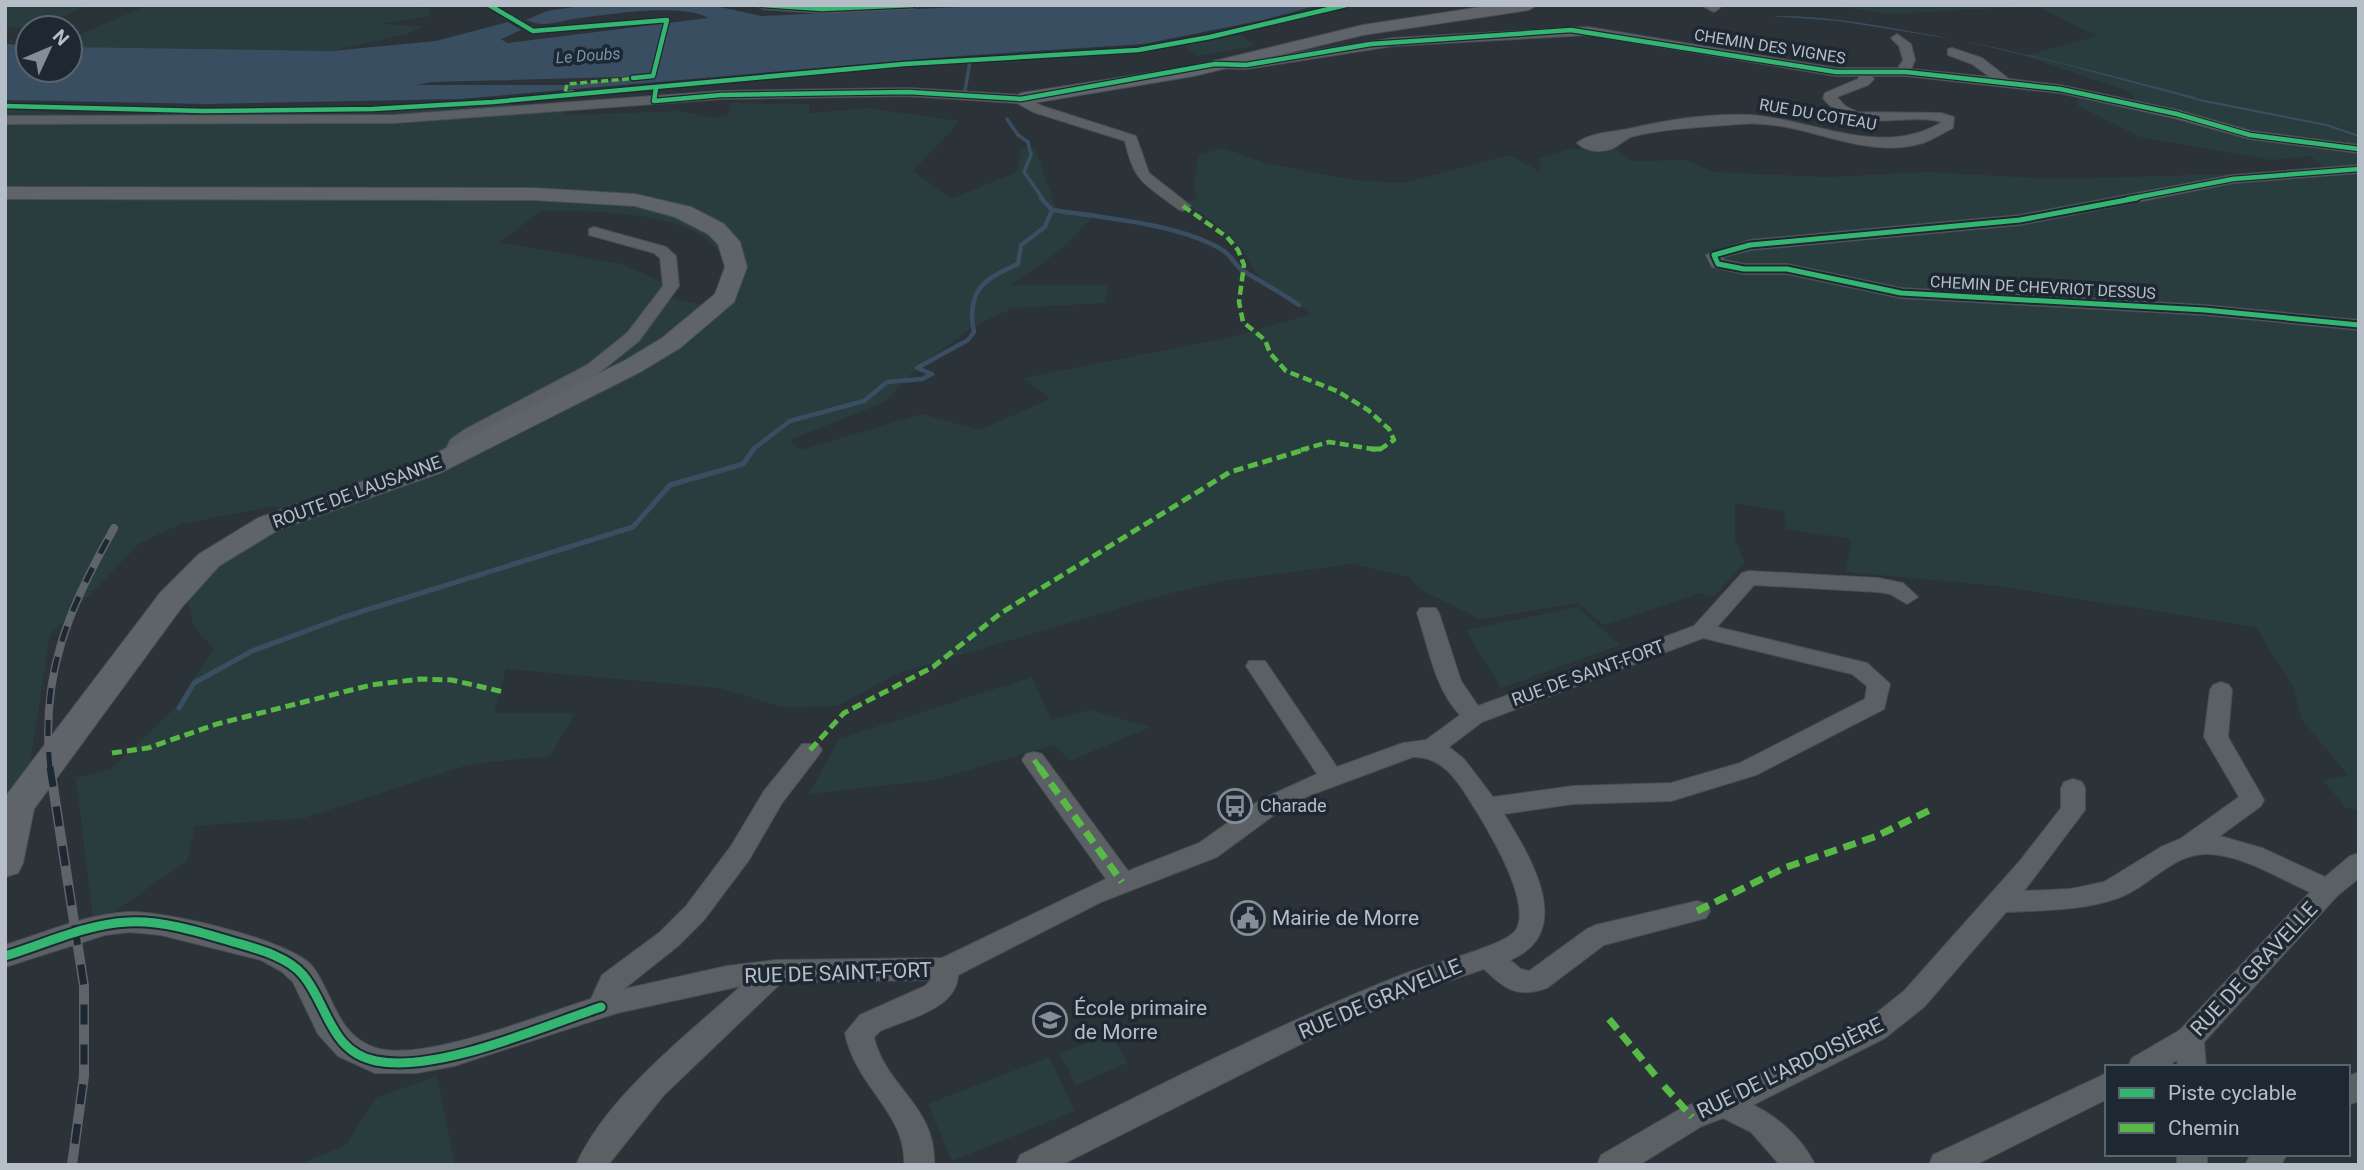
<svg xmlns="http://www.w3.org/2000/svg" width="2364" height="1170" font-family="Roboto,sans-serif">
  <rect width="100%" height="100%" fill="#2b3238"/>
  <!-- green -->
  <path fill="#293d3e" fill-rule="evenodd" d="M5,5H88L38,28L5,27Z
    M148,5H407L430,9V16L381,24L424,26L407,34L331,51L70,47V39Z
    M1828,5H2359V811L2345,807L2323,780L2348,775L2302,720L2293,687L2256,627L1998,586L1846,572L1851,539L1786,529L1784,511L1735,503V539L1745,563L1713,597L1700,593L1604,625L1577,603L1480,619L1421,590L1409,577L1353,564L1223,581L1167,594L899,673L837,706L782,707L720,688L506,669L494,713H575L550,756L471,764L304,818L195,826L187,861L115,911L93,918L76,778L111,769L175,708L214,648L194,627L186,595L221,561L290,520L275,506L181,524L140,543L50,635L30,763L5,795V109L95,116L511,103L523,113L563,109L566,115L680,111L713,118L727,116L731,103L809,104V113L868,108L960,121L913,171L951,199L1017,172L1021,148H1035L1056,208L1097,213L1062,249L1011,285H1107L1106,303L1013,308L974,326L917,368L885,402L790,440L801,450L922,414L979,430L1050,399L1023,378L1232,337L1312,314L1263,285L1242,249L1217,225L1184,202L1197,200C1191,186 1198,170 1198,155L1223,148L1269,164L1355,180L1403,183L1510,155L1540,172L1539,158L1571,149H1616L1631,161L1685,160L1715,172L1827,177L1928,172L2056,179L2329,171L2310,156L2271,160L2140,137L2078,106L2075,94L2136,103L2131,92L2024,56L2096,36L2037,6L1891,14ZM542,211C585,211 733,208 724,278C723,287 714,298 709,306L657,295L664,283L622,264L499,242Z
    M1241,35L1255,46L1197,56L1183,44Z
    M1578,607L1620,645L1501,688L1466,630Z
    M1032,677L1051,720L1090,710L1150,727L1070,761L1055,745L934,780L809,794L839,739Z
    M1111,1033L1127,1063L1076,1085L1060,1054Z
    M1049,1057L1075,1111L952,1161L928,1104Z
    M437,1076L455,1165H297L346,1145L376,1098Z"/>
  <!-- water -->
  <path fill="#3a4e61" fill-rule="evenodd" d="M587,5H711L761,16L1005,5H1319L1263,20L1144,44L945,57L460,99L207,104L5,100V44L28,45V70H70V47L331,51L436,41L508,22L521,30L501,39L507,43L708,18C683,2 603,15 573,19C556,22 542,28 526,20L547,11ZM656,76L564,85H416L431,82Z
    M1771,16C1814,15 1860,22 1903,30C2002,46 2098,72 2195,97V98L2327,124L2359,135V137L2326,126L2208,103L2063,64L1959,40L1838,21Z"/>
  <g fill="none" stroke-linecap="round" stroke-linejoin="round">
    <!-- stream-far2 -->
    <path stroke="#3a4e61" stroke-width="3.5" d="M965,91L970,61
      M1007,119L1018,135L1028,142L1031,155L1024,172L1043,199"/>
    <!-- stream-far1 -->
    <path stroke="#3a4e61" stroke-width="4.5" d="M1052,210C1103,218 1176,223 1221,249C1232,255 1236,267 1243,271C1262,282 1281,293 1299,305
      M752,450L790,421L864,401L887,382L922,379L932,374L917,368L968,340L974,332C966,291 983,279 1018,264L1021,245L1045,227L1052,210L1041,198"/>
    <!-- stream -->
    <path stroke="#3a4e61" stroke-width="5" d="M179,708L194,683L252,651L344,617L633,527L670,485L743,464L754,449"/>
    <!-- street casing -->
    <g stroke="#484e53" stroke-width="2">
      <path id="street" d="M757,5H919L913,9L822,13L763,9Z
        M1701,5H1718L1720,8L1714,12Z
        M1588,27L1836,68H1898L1903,60L1899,46L1891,38L1897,34L1911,44L1915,60L1911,69L1990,77L1972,64L1948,55V49L1952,48L1982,58L2009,79L2060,85L2177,110L2251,131L2359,145V153L2250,139L2174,118L2060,93L1906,76H1872L1874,79L1868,85L1837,97L1845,106L1857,112L1941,113L1954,117L1953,128C1942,133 1931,141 1919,144C1858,160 1801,118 1740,124C1704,127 1668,128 1634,136C1622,139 1617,151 1601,151C1593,152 1583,149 1577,143C1588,133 1613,132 1628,129C1666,120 1711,113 1750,115C1814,119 1881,159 1942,122C1901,111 1854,138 1823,98L1825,93L1858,79L1859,76H1836L1588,35L1393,46L1246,69L1215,68L1209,64L1215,60L1246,61L1393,38Z
        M908,88L1021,95L1042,106L1136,136L1149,173L1191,206L1183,211L1178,209C1145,184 1134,183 1125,141L1033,112L1017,103L908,96L721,99L394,123L5,124V116L394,115L721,91Z
        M2359,165V173L2233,183L2020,225L1751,250L1723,257L1724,260L1744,264H1787L1901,288L2205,305L2359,320V330L2205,315L1901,298L1787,274H1744L1712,267L1706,255L1750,240L2020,215L2233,175Z
        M594,227L666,247L676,256L679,286L639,341L599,373L478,438L465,447L459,461H445L443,457L450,440L464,430L587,365L627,333L663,286L660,258L654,253L589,235V229Z
        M1749,571L1878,578L1903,583L1918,597L1907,604L1890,594L1878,592L1754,585L1717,627L1867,663L1890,684L1884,709L1756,775L1671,801L1573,804L1504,814C1530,856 1577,932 1510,960L1521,969L1529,971L1587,929L1596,925L1697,901L1706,904L1710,911L1706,918L1604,945L1547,988C1517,998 1506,990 1484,969L1433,986L1333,1028L1061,1165H1016L1020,1155C1147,1092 1272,1026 1404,974C1426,965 1506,946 1516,930C1532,903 1491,835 1477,812C1461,787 1446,756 1413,757L1308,796L1278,812L1217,857L1101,902L958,975C957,1009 907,1019 880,1031L874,1037C885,1087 937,1106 934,1165H904C907,1113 856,1088 845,1033L860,1015L925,986L931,980L782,982L664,1095L608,1165H576C607,1096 686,1036 741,986L617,1013L454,1066L417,1073H375L338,1056L318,1034L293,982L281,971L261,960L161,935L130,932L105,935L5,967V945C44,933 87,914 128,912C162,910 292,940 313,967C334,996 337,1036 376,1048C423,1063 542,1014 591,999L602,975L660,932L686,906L731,846L764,791L802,744H818L822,750L818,756L782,803L749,860L704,920L678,946L624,989L727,966L776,960L942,958L1106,879L1026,766L1022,760L1026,754L1034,752L1042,754L1128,871L1199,843L1260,800L1317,774L1246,666L1249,661H1265L1337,767L1403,743L1426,740L1460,715C1434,687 1429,648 1417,613L1420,608H1436L1439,613L1461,681L1478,706L1694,626L1742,573ZM1703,638L1852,674L1867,686L1865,699L1740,763L1671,783L1573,786L1493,797L1464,759L1449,747L1482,722Z
        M2221,682L2229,685L2232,690L2228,737L2264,800L2261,806L2220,836L2262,848L2325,877L2350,856L2359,853V878L2337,896L2204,1042L2206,1067H2178L2177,1060L2167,1067H2128L2132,1058L2180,1030L2310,892C2278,878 2245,856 2209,854C2173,852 2150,887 2118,898C2082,911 2044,910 2006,912L1924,1007L1885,1038L1753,1105C1777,1116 1804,1140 1815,1165H1780L1751,1132L1723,1118L1702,1126L1639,1165H1597L1601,1155L1682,1108L1714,1096L1865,1022L1904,991L2019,862L2061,808V788L2064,782L2073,779L2082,782L2085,788V810L2024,891L2070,889L2104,882L2161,847L2180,839L2239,797L2204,737L2210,690L2213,685Z
        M2359,1072V1101L2348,1105V1076Z
        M2107,1073V1099L1975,1165H1929L1933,1155Z
        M2177,1154H2207V1165H2177Z
        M2251,1154H2287L2281,1165H2245Z"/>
    </g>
    <!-- secondary casing -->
    <g stroke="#484e53" stroke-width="2">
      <path id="secondary" d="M1494,5H1537L1529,10L1363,35L1194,76L1021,105L1012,99L1021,93L1194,66L1363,25Z
        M5,187L533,188L635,194L691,207L724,224L740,242L747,267L734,302L680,348L642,371L440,473L278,530L219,566L182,607L34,809L23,863L18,873L5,877V797L160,593L199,554L258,518L420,461L624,361L662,338L715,294L725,267L718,244L708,234L675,217L635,206L533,200L5,199Z"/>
    </g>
    <!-- street -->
    <use href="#street" fill="#5b6065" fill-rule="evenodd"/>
    <!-- secondary -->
    <use href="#secondary" fill="#5f646a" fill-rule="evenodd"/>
    <!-- rail-far1 casing -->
    <g stroke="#5f646a" stroke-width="8">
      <path id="rail-far1" d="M50,768C40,673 69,609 114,528"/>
    </g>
    <!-- rail casing -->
    <g stroke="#5f646a" stroke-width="10">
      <path id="rail" d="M50,767L84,986V1076L72,1165"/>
    </g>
    <!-- rail-far1 -->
    <use href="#rail-far1" stroke="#1e2832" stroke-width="5" stroke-dasharray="16" stroke-linecap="butt"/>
    <!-- rail -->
    <use href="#rail" stroke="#1e2832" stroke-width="7" stroke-dasharray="20" stroke-linecap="butt"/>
    <!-- quiet-far3 -->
    <path stroke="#58b947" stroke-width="3.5" stroke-dasharray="7 3.5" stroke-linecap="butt" d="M574,92L565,93L567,84L639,78"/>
    <!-- quiet-far2 -->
    <path stroke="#58b947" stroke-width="4.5" stroke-dasharray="9 4.5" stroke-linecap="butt" d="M1183,206L1227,237L1238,250L1244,265L1239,302L1243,322L1265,340L1270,353L1286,371L1337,391L1368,410L1389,429L1394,440L1379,450L1329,442L1301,450"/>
    <!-- quiet-far1 -->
    <path stroke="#58b947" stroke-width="5" stroke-dasharray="10 5" stroke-linecap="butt" d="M1371,449H1381
      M810,750L844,713L933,667L1001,613L1230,472L1307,449
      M112,753L148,748L217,724L371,685L420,679L452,680L504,692
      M1034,760L1040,768"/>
    <!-- quiet -->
    <path stroke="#58b947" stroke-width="7" stroke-dasharray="13 7" stroke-linecap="butt" d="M1039,767L1122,882
      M1697,911L1784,868L1877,836L1930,810
      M1609,1019L1659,1080
      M1664,1086L1692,1117"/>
    <!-- cycleway-far2 casing -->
    <g stroke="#1e2832" stroke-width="7">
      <path id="cycleway-far2" d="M489,5L533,31L667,20L653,76L633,78
        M763,5L822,9L913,5
        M656,88L654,101L721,95L908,92L1021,99L1215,64L1246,65L1371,44L1571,30L1836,72H1906L2060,89L2177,114L2250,135L2359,149
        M5,106L204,111L373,109L493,102L904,64L1138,50L1210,37L1346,5
        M2128,199L2233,179L2359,169"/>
    </g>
    <!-- cycleway-far1 casing -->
    <g stroke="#1e2832" stroke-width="9">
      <path id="cycleway-far1" d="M2137,198L2020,220L1750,245L1714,255L1718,264L1744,269H1787L1901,293L2205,310L2359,325"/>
    </g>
    <!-- cycleway casing -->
    <g stroke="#1e2832" stroke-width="13">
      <path id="cycleway" d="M5,956C45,944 86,924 128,922C164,920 203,933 237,943C258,949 288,957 303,975C328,1005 330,1052 376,1061C438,1073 541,1027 601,1007"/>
    </g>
    <!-- cycleway-far2 -->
    <use href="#cycleway-far2" stroke="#33b770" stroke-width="4.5"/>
    <!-- cycleway-far1 -->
    <use href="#cycleway-far1" stroke="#33b770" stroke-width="5"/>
    <!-- cycleway -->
    <use href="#cycleway" stroke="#33b770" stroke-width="9"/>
  </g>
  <!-- icons -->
  <defs>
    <g id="bus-ring" transform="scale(1.75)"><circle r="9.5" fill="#1e2832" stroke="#858d96" stroke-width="1.5"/><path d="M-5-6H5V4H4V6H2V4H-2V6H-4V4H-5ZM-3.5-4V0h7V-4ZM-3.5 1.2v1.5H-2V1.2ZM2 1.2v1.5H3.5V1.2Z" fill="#858d96"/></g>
    <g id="civic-ring" transform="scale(1.75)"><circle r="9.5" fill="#1e2832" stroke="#858d96" stroke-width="1.5"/><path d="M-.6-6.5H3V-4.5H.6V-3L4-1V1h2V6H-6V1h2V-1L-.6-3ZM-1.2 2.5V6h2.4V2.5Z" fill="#858d96"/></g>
    <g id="school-ring" transform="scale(1.75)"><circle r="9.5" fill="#1e2832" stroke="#858d96" stroke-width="1.5"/><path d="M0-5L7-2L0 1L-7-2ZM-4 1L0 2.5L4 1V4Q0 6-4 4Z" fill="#858d96"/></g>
  </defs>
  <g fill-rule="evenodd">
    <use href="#bus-ring" x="1235" y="806"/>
    <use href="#civic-ring" x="1248" y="918"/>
    <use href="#school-ring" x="1050" y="1020"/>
  </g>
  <g text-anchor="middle" stroke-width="7" stroke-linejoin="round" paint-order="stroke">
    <!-- far-street labels -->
    <g font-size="16" fill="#b6bec8" stroke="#1e2832">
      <text transform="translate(1770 46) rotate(9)" y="6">CHEMIN DES VIGNES</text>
      <text transform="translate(1818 114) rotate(10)" y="6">RUE DU COTEAU</text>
      <text transform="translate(2043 287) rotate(3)" y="6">CHEMIN DE CHEVRIOT DESSUS</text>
    </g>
    <!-- far-water labels -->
    <g font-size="16" font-style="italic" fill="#7892aa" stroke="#1e2832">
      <text transform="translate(588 55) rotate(-4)" y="6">Le Doubs</text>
    </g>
    <!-- street labels -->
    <g font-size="18" fill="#b6bec8" stroke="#1e2832">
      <text transform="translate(357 492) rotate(-20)" y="6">ROUTE DE LAUSANNE</text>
      <text transform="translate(1588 673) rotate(-20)" y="6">RUE DE SAINT-FORT</text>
    </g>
    <!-- poi labels -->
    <g font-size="18" fill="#b6bec8" stroke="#1e2832" text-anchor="start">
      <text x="1260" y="812">Charade</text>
    </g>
    <!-- near-poi labels -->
    <g font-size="21" fill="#b6bec8" stroke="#1e2832" text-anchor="start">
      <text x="1272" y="925">Mairie de Morre</text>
      <text x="1074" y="1015">École primaire<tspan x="1074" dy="24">de Morre</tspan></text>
    </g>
    <!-- near-street labels -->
    <g font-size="21" fill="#b6bec8" stroke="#1e2832">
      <text transform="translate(2254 969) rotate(-47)" y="7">RUE DE GRAVELLE</text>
      <text transform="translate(838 973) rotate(-2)" y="7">RUE DE SAINT-FORT</text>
      <text transform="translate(1380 999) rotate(-23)" y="7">RUE DE GRAVELLE</text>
      <text transform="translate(1790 1068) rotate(-26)" y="7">RUE DE L'ARDOISIÈRE</text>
    </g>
  </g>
  <!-- border -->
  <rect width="2364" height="1170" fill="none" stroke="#b6bec8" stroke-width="14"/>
  <!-- legend -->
  <rect x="2105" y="1065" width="245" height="91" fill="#1e2832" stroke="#5b646e" stroke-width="2"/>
  <rect x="2119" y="1088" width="35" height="10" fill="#33b770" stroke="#5b646e" stroke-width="2"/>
  <text x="2168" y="1100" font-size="21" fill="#b6bec8">Piste cyclable</text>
  <rect x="2119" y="1123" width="35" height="10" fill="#58b947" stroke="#5b646e" stroke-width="2"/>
  <text x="2168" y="1135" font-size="21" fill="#b6bec8">Chemin</text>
  <!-- north arrow -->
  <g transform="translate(49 49) rotate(46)"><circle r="33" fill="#1e2832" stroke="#5b646e" stroke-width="2"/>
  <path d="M0-5L12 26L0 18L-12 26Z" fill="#858d96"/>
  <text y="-10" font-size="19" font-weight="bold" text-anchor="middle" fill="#b6bec8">N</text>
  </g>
</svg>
